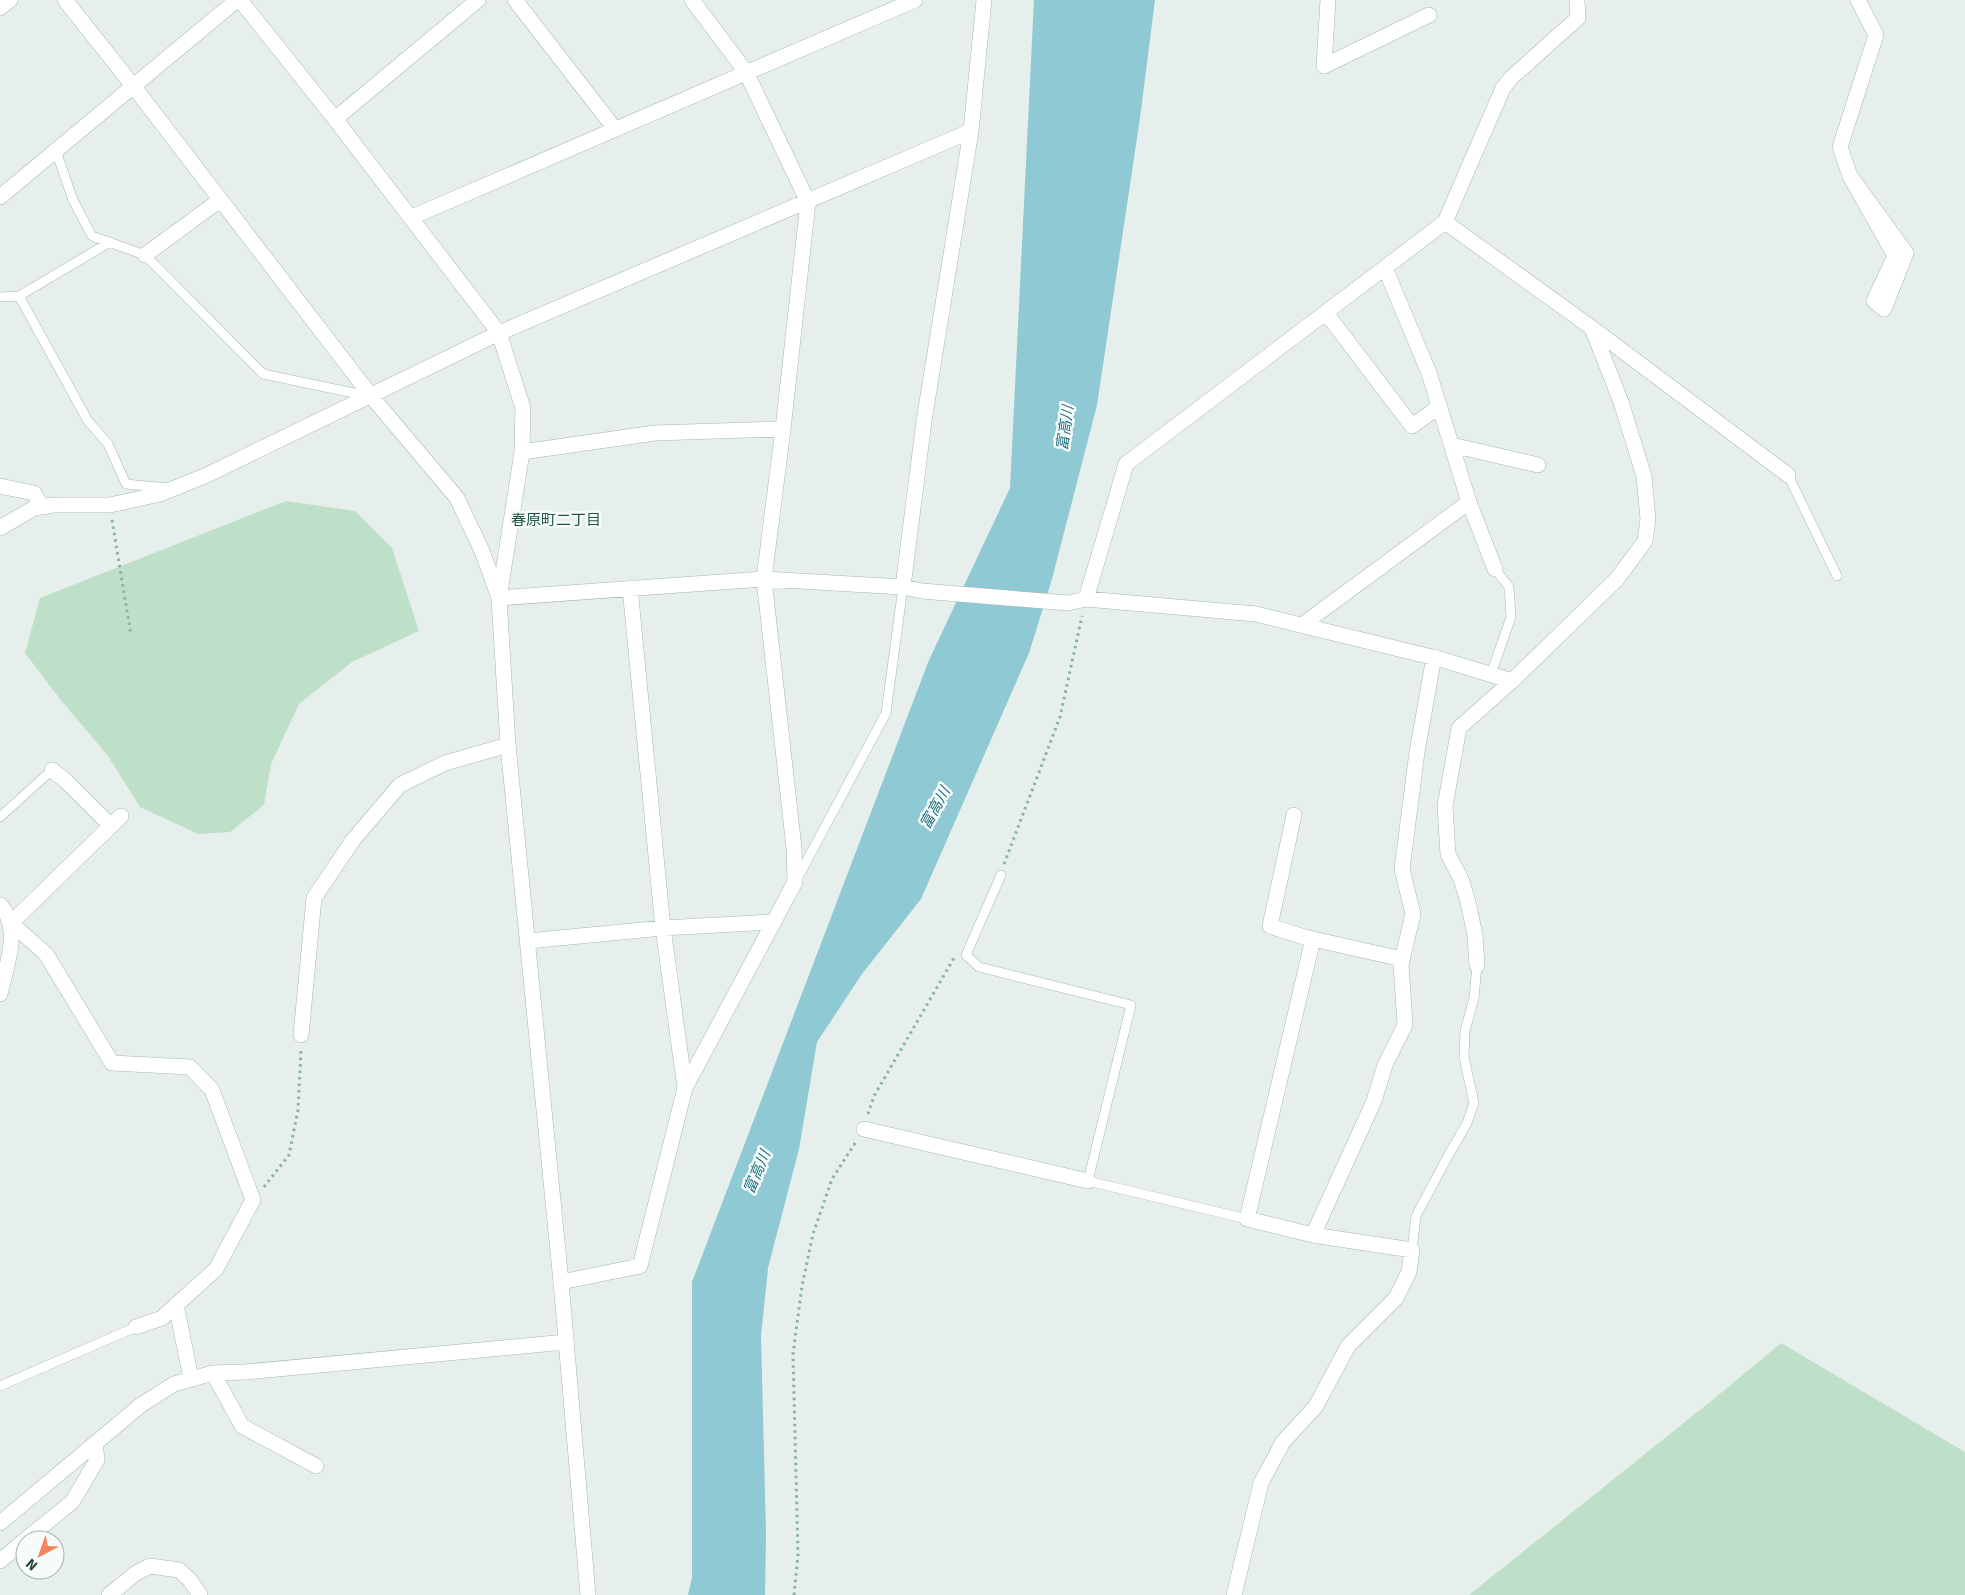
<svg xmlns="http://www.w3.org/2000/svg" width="1965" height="1595" font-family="Signika,'Noto Sans JP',sans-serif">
  <rect width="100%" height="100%" fill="#e6efeb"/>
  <!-- green -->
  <path fill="#bfe0c8" d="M286,501L355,511L392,548L419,631L352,662L299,704L271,764L264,805L230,832L198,834L140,807L108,756L60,699L25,653L40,598Z
    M1781,1343L1965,1452V1595H1469L1716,1397Z"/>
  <!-- water -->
  <path fill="#8ec9d4" d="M1034,0H1155L1140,118L1097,405L1052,579L1029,653L921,899L862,974L817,1042L799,1149L768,1268L761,1336L766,1533L765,1595H688L692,1578V1282L929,660L1010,488Z"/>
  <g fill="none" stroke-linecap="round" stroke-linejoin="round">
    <!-- service casing -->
    <g stroke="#a8b8b2" stroke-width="10">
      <path id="service" d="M56,151L73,200L92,236L145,255L263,374L368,396
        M19,296L110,242
        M0,297L19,296L88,421L108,444L126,484L167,488
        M1788,475L1837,576
        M1491,674L1511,617L1509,587L1495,569
        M0,817L52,770
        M1001,875L966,955L979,967L1131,1005L1088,1181L1247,1219
        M797,879L886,713L903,587
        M1412,1250L1416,1216L1448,1156L1467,1123L1474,1103L1464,1057L1465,1031L1474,998L1477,965
        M0,1386L136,1327"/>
    </g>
    <!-- minor casing -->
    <g stroke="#a8b8b2" stroke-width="16">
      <path id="minor" d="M65,0L134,87L371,396L457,498L482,551L499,598L764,579L903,587L922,591L1068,603L1086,599L1256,614L1440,659L1512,681
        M515,0L615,129
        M1328,0L1324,66L1429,15
        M0,8L10,0
        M335,119L478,0
        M1850,176L1906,253L1884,309L1874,301L1895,256L1850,176L1840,147L1876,35L1858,0
        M412,217L915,0
        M1445,222L1592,328L1788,475
        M145,255L220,200
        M1385,268L1429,373L1469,502L1495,569
        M1326,313L1412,426L1440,406
        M1452,445L1538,465
        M522,452L655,433L783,429
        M0,486L34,493L42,507
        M0,528L34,508L54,505H110L160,494L207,475L499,333L971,131
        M903,587L924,421L971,131L984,0
        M630,588L663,928L685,1088
        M1086,599L1126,464L1445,222L1503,88L1512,77L1578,18L1577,0
        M1302,625L1469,502
        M52,770L66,781L111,826
        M1294,815L1270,926L1304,937L1402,959
        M121,816L11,923L46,954L112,1063L190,1067L212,1090L253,1200L216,1269L162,1318L136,1327
        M0,905C22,928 6,967 0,994
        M528,941L663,928L774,922
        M1477,965L1475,935L1468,902L1461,879L1448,854L1445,806L1459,728L1512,681L1617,579L1645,541L1648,519L1644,476L1621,402L1592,328
        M301,1035L314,898L353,840L400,785L445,763L508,745
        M864,1129L1088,1181
        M1313,1235L1374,1101L1385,1065L1405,1025L1401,964L1413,914L1402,869L1417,752L1434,657
        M561,1282L640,1266L685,1088L795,882L794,848L764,579L783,429L808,202L746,72L692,0
        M176,1305L191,1378
        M213,1373L242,1426L316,1466
        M0,1523L141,1405L174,1384L213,1373L245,1372L566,1342
        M25,1540L72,1502L97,1460L95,1444
        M0,1561L25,1540
        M109,1595L136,1573L150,1566L179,1570L190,1580L200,1595
        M1234,1595L1261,1483L1283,1442L1316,1406L1348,1346L1396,1298L1409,1272L1412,1250L1313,1235L1247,1219L1313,939"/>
    </g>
    <!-- tertiary casing -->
    <g stroke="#a8b8b2" stroke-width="16">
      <path id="tertiary" d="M240,0L335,119L499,333L523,408L522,452L499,598L508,745L561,1282L588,1595
        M0,197L237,0"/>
    </g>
    <!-- path -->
    <path stroke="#86b3a5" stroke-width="3" stroke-dasharray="2.5 4" stroke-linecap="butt" d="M112,520L131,635
      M1004,864L1060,717L1082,616
      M868,1114L874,1096L954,958
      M264,1187L289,1155L298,1110L301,1050
      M794,1595L798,1555L793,1354L802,1286L813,1234L832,1179L857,1140"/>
    <!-- service -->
    <use href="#service" stroke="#fff" stroke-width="9"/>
    <!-- minor -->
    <use href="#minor" stroke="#fff" stroke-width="15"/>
    <!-- tertiary -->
    <use href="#tertiary" stroke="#fff" stroke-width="15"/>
  </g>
  <g text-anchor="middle" stroke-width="5" stroke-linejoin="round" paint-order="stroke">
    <!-- water labels -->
    <g font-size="15" font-style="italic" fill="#1c6f80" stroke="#f7fbf9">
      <text transform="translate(1065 428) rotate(-82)" y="5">富高川</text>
      <text transform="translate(935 808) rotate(-61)" y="5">富高川</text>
      <text transform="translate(757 1172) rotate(-67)" y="5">富高川</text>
    </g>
    <!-- neighbourhood labels -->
    <g font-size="15" fill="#1f5548" stroke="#f7fbf9">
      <text x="556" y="525">春原町二丁目</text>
    </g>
  </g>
  <!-- north arrow -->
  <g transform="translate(40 1555) rotate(221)"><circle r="24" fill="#f7fbf9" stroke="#a3b1ad"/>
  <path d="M0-4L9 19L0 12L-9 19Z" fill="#f4845f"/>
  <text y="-8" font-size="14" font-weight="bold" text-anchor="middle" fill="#24423a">N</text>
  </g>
</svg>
